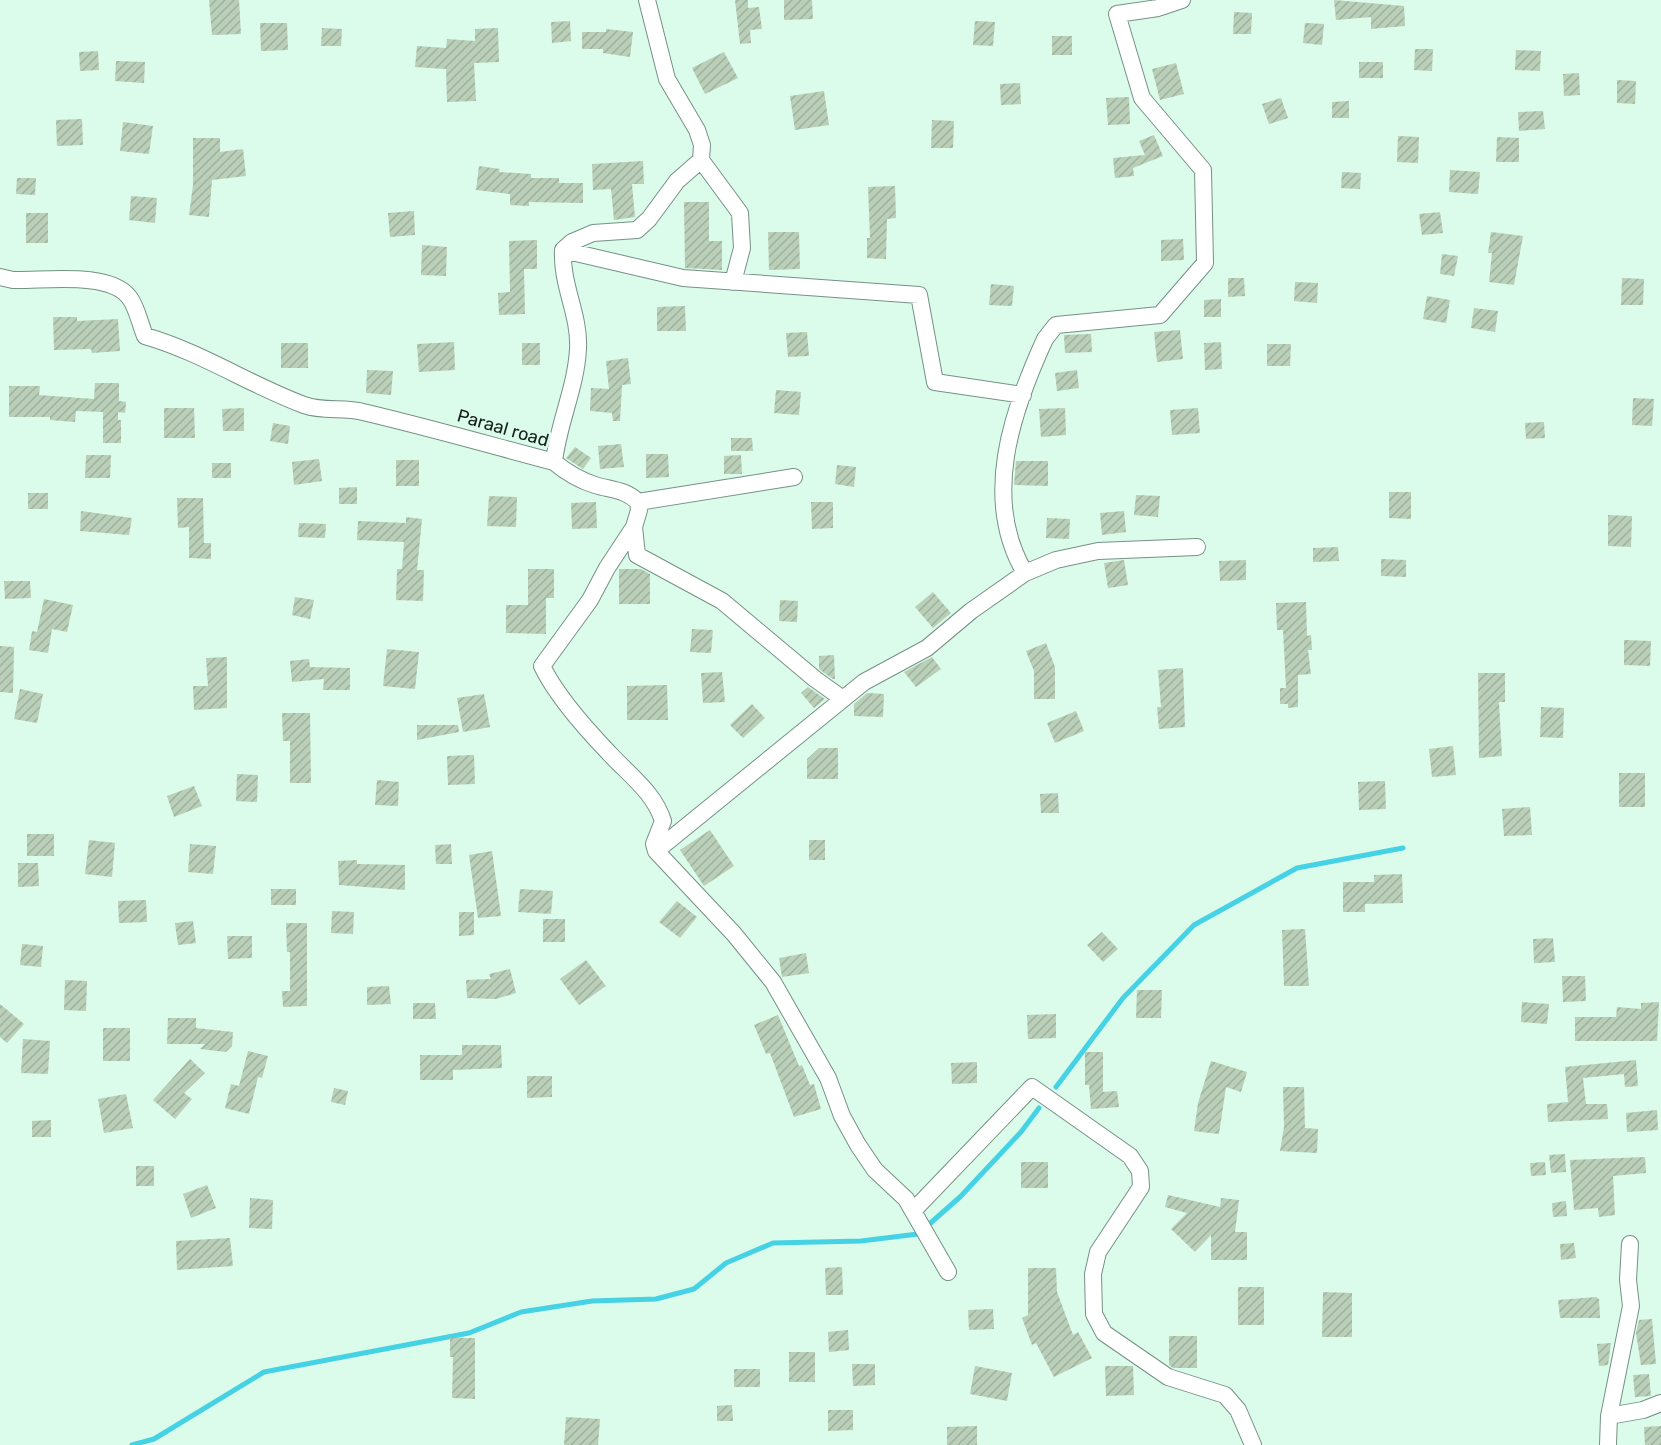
<svg xmlns="http://www.w3.org/2000/svg" width="1661" height="1445" font-family="Rubik,sans-serif">
  <defs>
    <pattern id="building-hatch" width="6" height="6" patternUnits="userSpaceOnUse" patternTransform="scale(1.5)"><rect width="6" height="6" fill="#bacfb8"/><path d="M-1 1l2-2M0 6l6-6M5 7l2-2" fill="none" stroke="#9fb19e"/></pattern>
  </defs>
  <rect width="100%" height="100%" fill="#dbfbeb"/>
  <g fill="none" stroke-linecap="round" stroke-linejoin="round">
    <!-- stream -->
    <path stroke="#46d2e5" stroke-width="5" d="M1056,1087L1123,998L1194,925L1297,868L1403,848
      M132,1445L154,1439L264,1372L469,1333L521,1312L592,1301L656,1299L694,1289L726,1263L773,1243L861,1241L918,1234L960,1197L1021,1132L1039,1108"/>
  </g>
  <!-- building -->
  <path fill="url(#building-hatch)" d="M209,0H239L241,34L212,35Z
    M735,0H748V8L759,7L762,29L750,30L751,43L740,44Z
    M784,0H812L813,19L784,20Z
    M1334,0L1404,6L1405,26L1371,29V17L1336,20Z
    M1234,12L1252,13L1251,34H1233Z
    M570,21L571,41L552,43L551,22Z
    M975,21L995,22L993,46L973,45Z
    M260,23H287L288,50L261,51Z
    M1305,23L1324,24L1322,45L1303,43Z
    M322,28L342,29L341,46H321Z
    M498,28L499,62L474,63L476,101L447,102L446,69L415,67L417,46L446,48L447,39L475,41V29Z
    M606,29L633,32L630,57L603,53V49H582V32H606Z
    M1052,36H1072V55H1052Z
    M1415,49H1433L1432,71L1414,70Z
    M1516,50L1541,51L1540,71L1515,70Z
    M98,51L99,70L80,71L79,52Z
    M724,52L738,78L705,94L692,68Z
    M116,61L145,62L144,83L115,81Z
    M1359,62H1383V78H1359Z
    M1176,63L1184,94L1160,100L1152,69Z
    M1579,73L1580,95L1564,96L1563,74Z
    M1617,80L1636,81L1635,104L1617,103Z
    M1020,83L1021,104L1001,105L1000,84Z
    M824,91L829,125L795,130L790,96Z
    M1129,97L1130,124L1108,125L1106,98Z
    M1281,98L1288,118L1269,124L1262,104Z
    M1349,101V118H1332V102Z
    M1543,111L1545,129L1519,131L1518,112Z
    M82,119L83,145L57,146L56,120Z
    M932,120L954,121L953,148H931Z
    M123,122L153,126L149,154L120,151Z
    M1154,135L1163,156L1133,168L1134,176L1115,178L1113,158L1145,155L1139,141Z
    M1398,136L1419,137L1418,163L1397,162Z
    M1497,137L1519,138V162H1496Z
    M193,138H220V152L243,149L246,176L212,180L209,217L189,215L193,185Z
    M643,161L644,184H632L635,217L614,220L611,189L593,190L592,164Z
    M479,166L500,169L499,172L531,174V178H559V183H583V203L529,202V206L510,205V194L476,190Z
    M1450,170L1480,172L1478,194L1449,192Z
    M1342,172L1361,173L1360,189L1341,188Z
    M17,178H36L35,195L16,194Z
    M895,186L896,218L887,219L886,259L867,258V238H870L868,187Z
    M131,196L157,198L155,223L129,220Z
    M684,202H709V241H722V270L685,268Z
    M414,211L415,235L390,237L388,213Z
    M1440,212L1443,233L1422,235L1419,214Z
    M26,213H48V243H26Z
    M768,232H799L800,269L769,270Z
    M1491,232L1523,236L1514,285L1489,282L1492,253H1488Z
    M1183,239L1184,260L1161,261V240Z
    M537,240V269H524L525,314L499,315L498,293L510,292L509,241Z
    M422,245L447,247L446,276L421,275Z
    M1442,254L1458,256L1454,276L1440,274Z
    M1228,278H1244L1245,296L1228,297Z
    M1622,278L1644,279L1643,305H1621Z
    M1295,282L1318,283L1317,303L1294,301Z
    M991,284L1014,286L1012,306L989,305Z
    M1427,296L1450,300L1446,323L1423,319Z
    M1221,299V317H1204V300Z
    M685,306L686,331H657V307Z
    M1474,308L1498,311L1495,332L1471,328Z
    M53,317H77V321L118,319L120,351L92,353L91,349L54,350Z
    M1180,330L1183,359L1157,362L1154,332Z
    M807,332L809,356L788,357L786,333Z
    M1091,334L1092,352L1065,353L1064,335Z
    M454,342L455,370L419,372L417,344Z
    M1221,342L1222,369L1205,370L1204,343Z
    M281,343H308V368H281Z
    M522,343H540V365H522Z
    M1267,344H1291L1290,366H1267Z
    M628,358L631,384L622,385L620,421H613L612,413L590,411L591,388L609,389L606,361Z
    M367,370L393,371L391,395L366,393Z
    M1077,370L1079,388L1057,391L1055,373Z
    M95,383H119V401L126,402L125,413L118,412V420H121V443H103V412L76,411L75,422L50,420V417H9V386H40L39,395L94,399Z
    M776,390L801,392L799,415L774,413Z
    M1633,398L1654,399L1652,426L1632,425Z
    M164,408H194L195,438H164Z
    M244,408V431H223L222,409Z
    M1065,408L1066,435L1041,437L1039,409Z
    M1198,408L1200,433L1172,435L1170,410Z
    M1544,422L1545,438L1526,439L1525,423Z
    M273,423L290,426L288,444L270,441Z
    M731,438H752L753,451H731Z
    M621,444L624,467L600,469L598,446Z
    M575,447L591,458L583,469L566,458Z
    M646,454H668L669,477L646,478Z
    M86,455H111L110,478H85Z
    M741,455L742,474H724V456Z
    M319,459L322,481L294,485L292,462Z
    M396,460H419V486H396Z
    M1016,461H1048V486L1014,485Z
    M212,463H231V478H212Z
    M837,465L856,467L854,487L835,484Z
    M357,487V504H339V488Z
    M1389,492H1411V519L1389,518Z
    M28,493H48V509H28Z
    M1136,495L1160,496L1158,517L1134,515Z
    M489,496L517,497L516,527L487,526Z
    M177,498H203L204,543H211V559L189,558V527L178,528Z
    M596,502L597,528L572,529L571,503Z
    M811,502H833V528L812,529Z
    M81,511L132,518L129,535L80,531Z
    M1124,511L1126,532L1102,535L1100,513Z
    M1608,515L1632,516L1631,547L1608,546Z
    M406,517L422,519L417,570H424L423,601L396,600L397,569H402L404,542L357,540L358,521L406,523Z
    M1047,518L1070,519L1069,539L1046,538Z
    M299,523L326,524L325,538L298,537Z
    M1338,547L1339,561L1313,562V548Z
    M1381,559L1406,560V577L1381,576Z
    M1124,560L1128,585L1108,588L1104,563Z
    M1246,560V580L1220,581L1219,561Z
    M528,569H554V598H546V634L506,633V605H528Z
    M619,569H641L650,574V604H619Z
    M4,581H30L31,598L5,599Z
    M933,592L951,613L933,628L915,607Z
    M295,597L314,600L310,619L292,615Z
    M44,599L73,605L67,632L52,629L48,653L29,650L32,631L37,632Z
    M780,600L798,601L797,622L779,621Z
    M1306,602L1307,636L1311,635L1312,650H1308L1311,674L1298,675V707L1288,708V704H1280V688H1286L1283,630H1277L1276,603Z
    M692,629L713,630L711,653L690,652Z
    M1624,640L1651,641L1650,666L1624,665Z
    M1046,643L1055,667V699H1034V671L1026,651Z
    M0,646L14,647L13,693L0,692Z
    M387,649L419,652L415,689L383,686Z
    M834,655L835,679H833L819,669V656Z
    M227,657V708L194,710L193,686H208L206,658Z
    M932,657L941,669L916,687L904,672Z
    M309,659L310,667L350,668V690H323L324,679L292,682L290,661Z
    M1183,668L1185,727L1159,729L1157,707H1161L1158,670Z
    M722,672L725,702L703,703L701,673Z
    M1478,673H1505V702H1499L1502,756L1479,758Z
    M667,685L668,720H627V686Z
    M808,687L825,699L814,708L801,693Z
    M20,689L43,694L37,723L14,719Z
    M867,693L884,694L883,717L854,716V704Z
    M484,694L490,727L463,732L457,698Z
    M752,704L765,718L743,738L730,725Z
    M1541,707L1564,708L1563,738L1540,737Z
    M1076,711L1084,731L1055,743L1047,723Z
    M282,713H310L311,783H290V741H283Z
    M417,725H458L459,732L417,740Z
    M1453,746L1456,775L1432,777L1429,749Z
    M819,748H838V779H807V759Z
    M474,755L475,784L448,785L447,756Z
    M1619,773H1645V807H1619Z
    M237,774L258,775L257,802L236,801Z
    M377,780L399,782L398,806L375,805Z
    M1385,781L1386,809L1359,810L1358,782Z
    M194,786L202,806L174,817L167,796Z
    M1058,793L1059,813H1041L1040,794Z
    M1530,807L1532,835L1504,836L1502,809Z
    M710,830L734,866L704,886L680,850Z
    M27,834H54V856H27Z
    M89,840L115,843L112,877L85,874Z
    M809,840H825V860H809Z
    M190,844L216,846L213,874L188,872Z
    M451,844L452,864H436L435,845Z
    M492,851L501,916L478,918L469,855Z
    M357,860V864L405,865V890L339,885L338,861Z
    M18,863H38L39,886L18,887Z
    M1402,874L1403,903L1365,904V912H1343V882H1374V875Z
    M271,889H296V905H271Z
    M520,889L553,891L551,914L518,912Z
    M146,900L147,922L119,923L118,901Z
    M677,901L697,917L680,938L659,922Z
    M332,911L354,912L353,934L331,933Z
    M459,912H474V935L459,936Z
    M543,919H565V942H543Z
    M193,921L196,943L178,945L175,923Z
    M286,923H307V1006L283,1007L282,991H290V952H287Z
    M1305,929L1309,986H1284L1282,930Z
    M1102,932L1118,949L1103,962L1087,945Z
    M227,936H252V958L228,959Z
    M1553,938L1555,962L1534,963L1533,939Z
    M22,944L43,946L41,967L20,965Z
    M806,953L809,973L782,977L779,958Z
    M586,960L606,986L579,1005L560,979Z
    M510,969L516,993L496,999L467,998L466,980L491,979L489,974Z
    M1562,976H1585L1586,1001L1563,1002Z
    M65,980L87,981L86,1011L64,1010Z
    M389,986L391,1004L367,1005V987Z
    M1137,990H1162L1161,1018H1136Z
    M1522,1002L1549,1004L1547,1024L1521,1022Z
    M1659,1002L1657,1041H1575V1017H1616L1617,1007L1641,1009V1003Z
    M413,1003H435L436,1019H413Z
    M0,1004L24,1024L7,1043L0,1037Z
    M1056,1014V1038L1028,1039L1027,1015Z
    M778,1015L799,1066L802,1065L810,1085L814,1084L821,1109L794,1117L770,1053L766,1054L754,1025Z
    M168,1018H196V1028L233,1032L232,1046L226,1052L200,1049L205,1044H167Z
    M103,1028H130V1061H103Z
    M23,1039L50,1041L48,1074L21,1073Z
    M462,1045H501L502,1068L453,1070V1080H420V1055H462Z
    M248,1051L268,1056L262,1078L258,1077L249,1114L225,1108L231,1084L239,1086Z
    M1085,1052H1103V1092L1117,1091L1119,1107L1091,1109L1089,1085H1085Z
    M190,1059L205,1073L184,1093L192,1099L175,1119L153,1100Z
    M1636,1060L1638,1086L1625,1087L1624,1074L1583,1078L1586,1104H1607L1608,1119L1548,1122L1547,1104L1568,1102L1565,1067Z
    M1211,1061L1247,1072L1241,1092L1226,1087L1219,1134L1194,1131L1198,1103Z
    M977,1062V1083L952,1084L951,1063Z
    M527,1076H552V1097L527,1098Z
    M1283,1087H1304L1305,1128L1318,1129L1317,1153L1280,1151L1284,1127Z
    M334,1088L348,1091L345,1105L331,1102Z
    M126,1094L133,1128L104,1133L98,1099Z
    M1657,1110L1658,1130L1627,1132L1626,1113Z
    M51,1120V1137H32V1121Z
    M1565,1154L1566,1172L1551,1173L1549,1155Z
    M1645,1157L1646,1173L1613,1176L1615,1215L1599,1217L1598,1208L1574,1210L1570,1160Z
    M1021,1162H1048V1188H1021Z
    M1545,1162L1546,1175L1531,1176L1530,1163Z
    M136,1166H154V1186H136Z
    M207,1185L216,1208L191,1218L183,1194Z
    M1168,1195L1220,1207L1221,1198L1239,1200L1235,1232H1247V1260H1211V1235L1195,1252L1171,1229L1187,1213L1165,1207Z
    M250,1198L273,1200L272,1229L249,1228Z
    M1566,1201L1567,1216L1553,1217L1552,1203Z
    M230,1238L233,1266L177,1270L176,1241Z
    M1574,1243L1576,1258L1561,1260L1560,1244Z
    M842,1267L843,1295H826L825,1268Z
    M1028,1268H1056L1057,1292L1073,1335L1078,1332L1092,1358L1054,1377L1036,1343L1032,1345L1022,1318L1028,1315Z
    M1238,1287H1264V1325H1238Z
    M1323,1292L1352,1293V1337H1322Z
    M1596,1297L1599,1299L1600,1318H1560L1558,1300Z
    M993,1309L994,1329L969,1330L968,1310Z
    M1652,1319L1656,1364L1641,1365L1636,1333L1639,1320Z
    M848,1330L849,1350L829,1352L828,1332Z
    M1169,1336H1197V1368H1173L1169,1365Z
    M450,1338H475V1399L452,1398L453,1357H450Z
    M1611,1343L1608,1365L1599,1366L1597,1344Z
    M789,1352H815V1382H789Z
    M852,1364H875V1385L853,1386Z
    M975,1366L1012,1373L1007,1401L970,1394Z
    M1105,1366H1133L1134,1395L1106,1396Z
    M734,1369H760V1387H734Z
    M1649,1374L1651,1396L1635,1397L1633,1375Z
    M732,1405L733,1421H717V1406Z
    M828,1410H853V1430L828,1431Z
    M566,1417L600,1419L598,1445H564Z
    M977,1426V1445H947V1427Z
    M1661,1426V1445H1645L1644,1427Z"/>
  <g fill="none" stroke-linecap="round" stroke-linejoin="round">
    <!-- minor casing -->
    <g stroke="#759284" stroke-width="18">
      <path id="minor" d="M701,160L740,213L742,248L733,282
        M563,250L683,278L919,295L935,382L1023,395
        M0,277L13,280C44,281 109,271 129,297C137,307 140,324 145,336C201,352 250,385 304,405C323,412 344,407 363,412C427,427 490,445 554,462C566,472 579,480 595,485C611,490 625,489 638,502L639,510L634,527L607,568L590,600L542,666C557,697 585,728 609,753C629,775 654,792 663,821L654,844L656,851L734,934L773,982L828,1078L842,1116L858,1145L875,1170L906,1199L948,1272
        M554,462C558,424 576,388 578,349C580,315 561,285 563,250L572,242L593,233L637,230L649,219L677,181L701,160L702,145L697,130L667,79L647,0
        M638,502L794,477
        M634,527L637,555L722,601L815,679L843,699
        M1025,573C981,499 1012,411 1045,339L1056,325L1160,315L1205,263L1203,170L1142,98L1117,14L1158,8L1182,0
        M656,851L864,682L927,648L971,611L1025,573L1056,560L1098,551L1197,547
        M913,1211L1032,1087L1130,1156L1140,1171L1141,1187L1098,1252L1093,1274L1094,1314L1104,1333L1168,1377L1225,1395L1238,1410L1253,1445
        M1609,1416L1643,1410L1661,1403
        M1608,1445L1609,1416L1631,1306L1628,1280L1630,1244"/>
    </g>
    <!-- minor -->
    <use href="#minor" stroke="#fff" stroke-width="16"/>
  </g>
  <g text-anchor="middle" stroke-width="5" stroke-linejoin="round" paint-order="stroke">
    <!-- street labels -->
    <g font-size="18" fill="#14201b" stroke="#dbfbeb">
      <text transform="translate(503 428) rotate(16)" y="6">Paraal road</text>
    </g>
  </g>
</svg>
